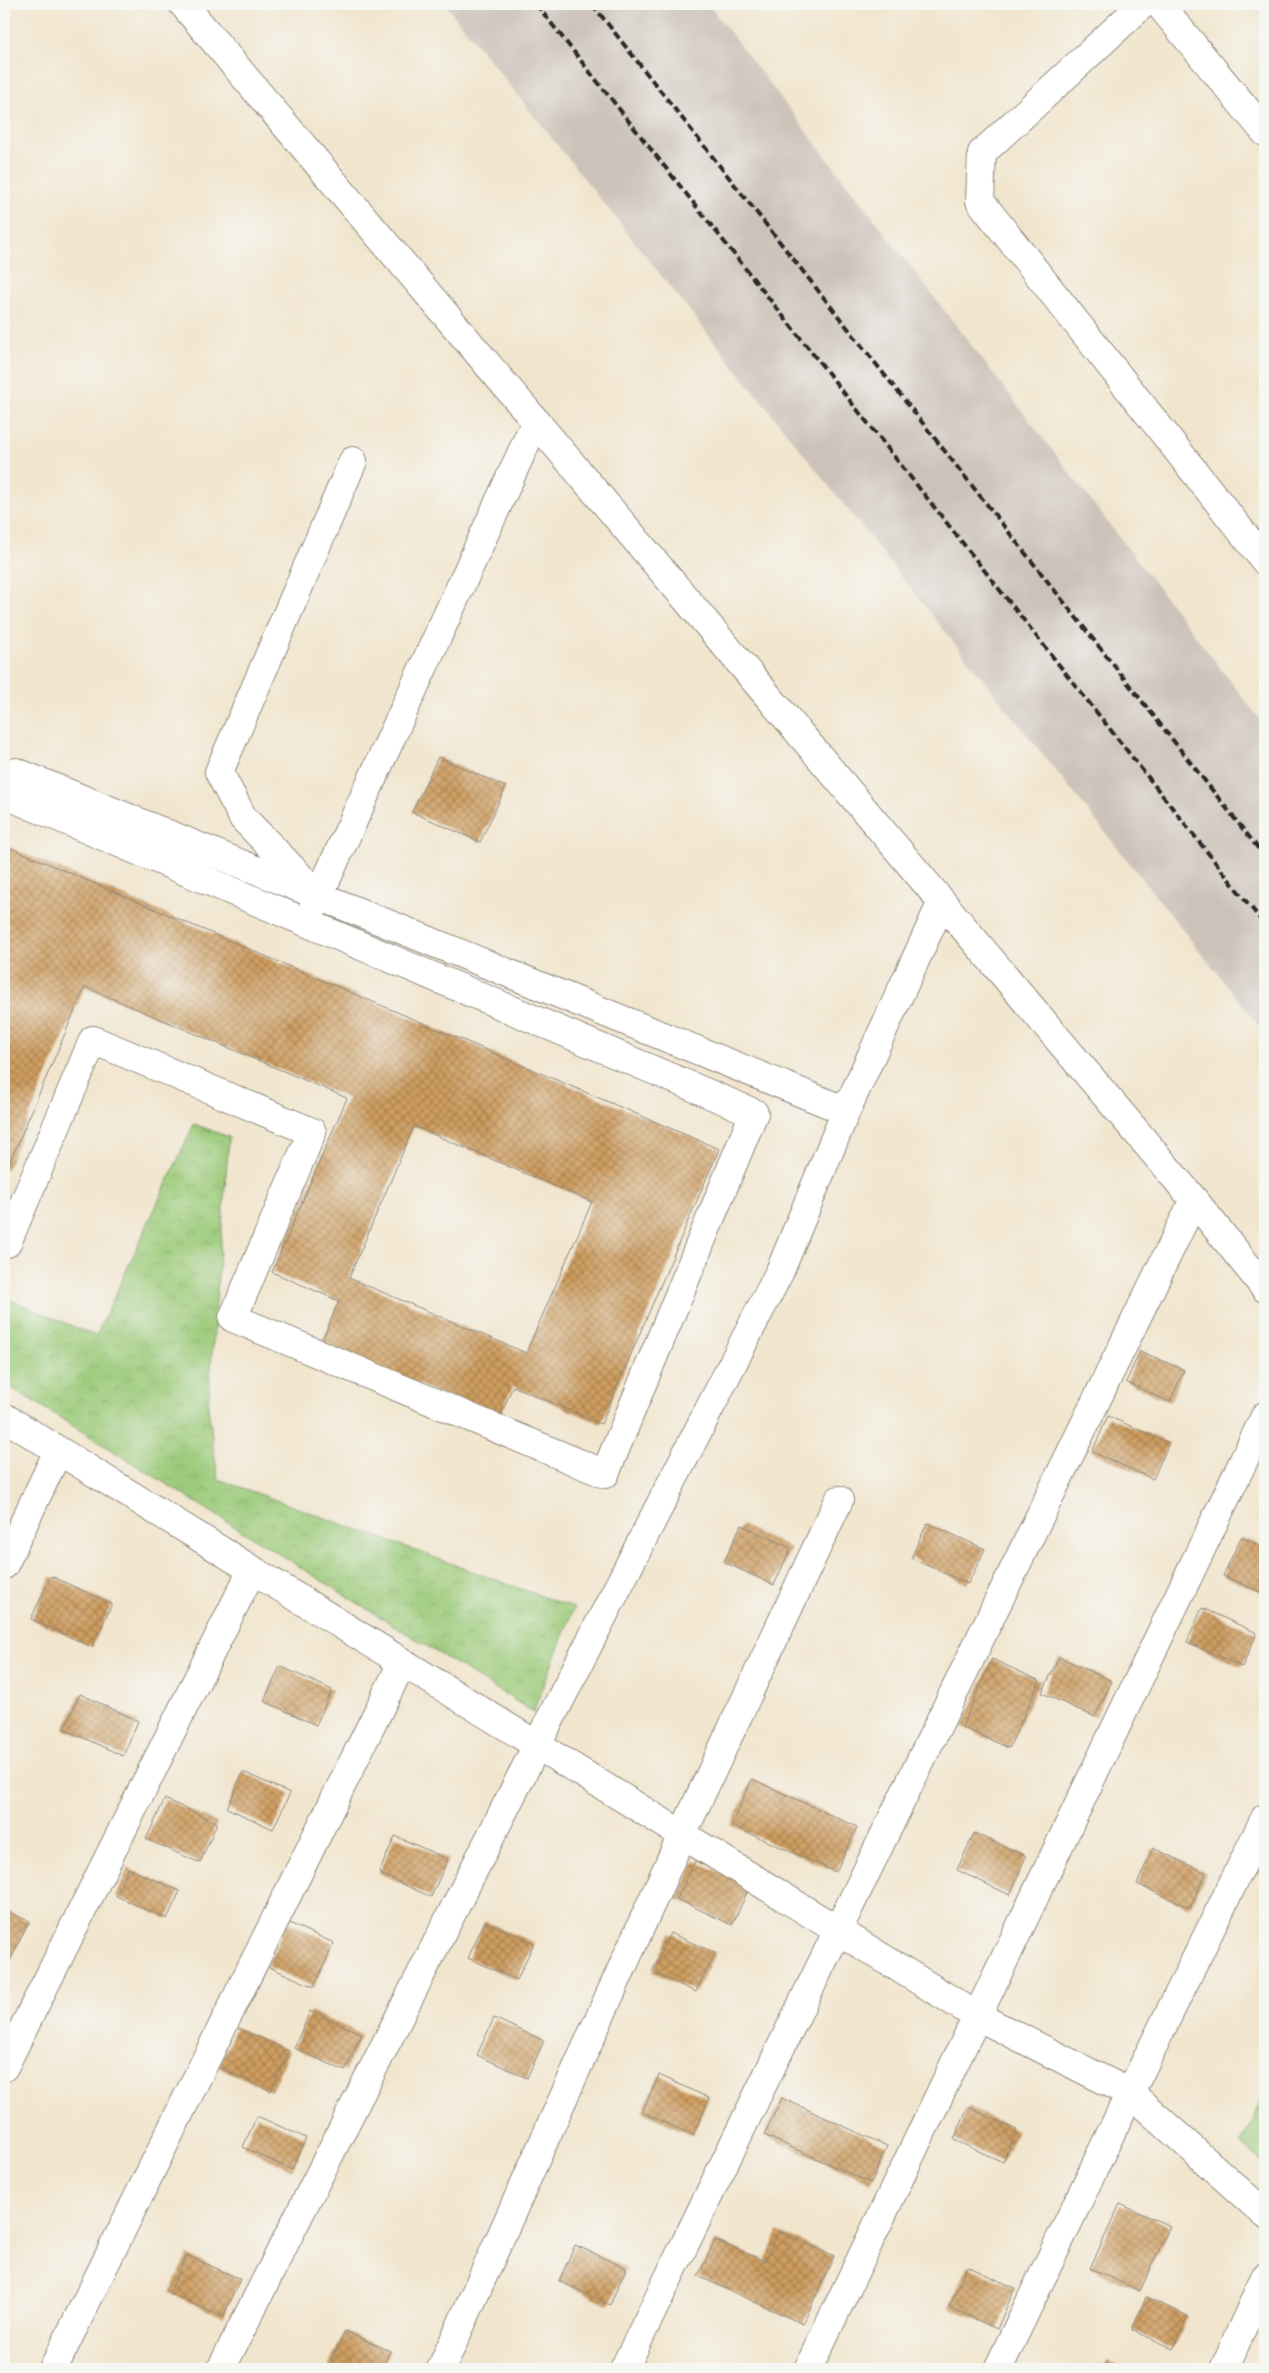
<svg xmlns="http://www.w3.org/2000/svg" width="1269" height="2373" font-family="Caveat,sans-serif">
  <defs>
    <pattern id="park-crowns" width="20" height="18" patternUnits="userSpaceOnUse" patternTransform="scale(1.25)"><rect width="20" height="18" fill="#9ccb7a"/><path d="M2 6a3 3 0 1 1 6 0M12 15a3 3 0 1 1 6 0" fill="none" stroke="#87ae6a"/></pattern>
    <pattern id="building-cross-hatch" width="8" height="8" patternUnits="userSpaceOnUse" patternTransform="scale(1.25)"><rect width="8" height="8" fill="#cf9e61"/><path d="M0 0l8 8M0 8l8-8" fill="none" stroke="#a88150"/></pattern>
  </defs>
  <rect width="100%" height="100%" fill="#f6f6f2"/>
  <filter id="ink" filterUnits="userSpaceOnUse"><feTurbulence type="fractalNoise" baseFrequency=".02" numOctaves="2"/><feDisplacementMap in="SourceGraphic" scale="10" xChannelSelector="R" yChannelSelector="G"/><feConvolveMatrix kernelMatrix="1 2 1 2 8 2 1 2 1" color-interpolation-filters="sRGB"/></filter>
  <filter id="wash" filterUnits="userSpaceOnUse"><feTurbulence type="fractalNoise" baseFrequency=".0096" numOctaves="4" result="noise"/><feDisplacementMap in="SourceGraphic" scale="20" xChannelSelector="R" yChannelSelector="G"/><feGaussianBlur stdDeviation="1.12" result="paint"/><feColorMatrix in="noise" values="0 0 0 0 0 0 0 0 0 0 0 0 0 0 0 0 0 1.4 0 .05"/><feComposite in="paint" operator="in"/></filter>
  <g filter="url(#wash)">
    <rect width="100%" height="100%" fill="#f1e5cd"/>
    <!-- railway -->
    <path fill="#ccc2b9" d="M445,4H708L1265,726V1033Z"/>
    <!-- park -->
    <path fill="url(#park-crowns)" stroke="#647b52" d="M194,1124L229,1137L208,1407L218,1479L574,1608L533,1712L4,1383V1297L96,1336Z
      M1265,2094V2165L1241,2144Z"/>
    <g id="blocks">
      <!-- building -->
      <path fill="url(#building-cross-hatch)" fill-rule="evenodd" d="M438,757L506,787L480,842L412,812Z
        M4,845L719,1149L601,1424L513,1386L499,1419L321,1343L339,1301L272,1272L347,1098L85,987L6,1171L4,1170ZM414,1126L592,1202L526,1353L349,1278Z
        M1140,1351L1184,1370L1170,1402L1126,1382Z
        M1108,1416L1169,1443L1153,1479L1092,1452Z
        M927,1523L985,1549L968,1584L911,1558Z
        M741,1525L791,1548L774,1585L724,1562Z
        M1241,1537L1265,1548V1594L1223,1576Z
        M51,1576L112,1604L92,1647L31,1619Z
        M1202,1608L1257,1633L1242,1667L1187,1642Z
        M1059,1657L1112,1681L1095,1717L1042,1693Z
        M992,1659L1040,1681L1009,1748L962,1727Z
        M280,1666L332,1690L316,1725L264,1701Z
        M80,1694L138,1721L123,1756L64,1729Z
        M243,1772L290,1793L273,1829L227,1808Z
        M752,1779L857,1827L836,1872L731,1825Z
        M165,1799L217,1823L200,1863L146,1839Z
        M974,1833L1026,1856L1010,1895L957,1870Z
        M395,1836L448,1859L431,1897L379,1873Z
        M1153,1848L1206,1873L1190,1908L1137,1884Z
        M695,1861L750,1886L732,1925L677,1899Z
        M128,1868L180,1891L167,1919L116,1896Z
        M4,1910L29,1921L10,1961L4,1958Z
        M485,1921L534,1943L517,1980L468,1958Z
        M287,1922L334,1943L314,1987L267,1966Z
        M670,1933L715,1953L696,1992L652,1972Z
        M310,2011L362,2034L345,2071L294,2048Z
        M494,2018L544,2041L527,2078L477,2055Z
        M236,2027L289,2051L271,2091L218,2067Z
        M659,2075L709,2098L693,2135L642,2112Z
        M782,2098L887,2146L871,2183L764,2135Z
        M968,2107L1017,2130L1003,2162L954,2140Z
        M257,2116L306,2138L292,2170L243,2147Z
        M1120,2204L1170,2226L1140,2291L1090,2268Z
        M778,2231L834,2256L803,2324L698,2276L715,2240L765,2261Z
        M575,2245L626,2268L610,2305L559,2281Z
        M187,2255L240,2279L223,2317L169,2293Z
        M967,2266L1015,2288L997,2329L949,2307Z
        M1146,2297L1188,2316L1173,2349L1132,2330Z
        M345,2331L390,2351L382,2369H327Z
        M1107,2361L1125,2369H1103Z"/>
    </g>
  </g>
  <g filter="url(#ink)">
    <use href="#blocks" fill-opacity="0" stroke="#8e887c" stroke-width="1"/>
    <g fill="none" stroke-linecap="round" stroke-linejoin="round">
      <!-- minor casing -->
      <g stroke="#8e887c" stroke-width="30">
        <path id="minor" d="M183,4L1194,1200L1265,1288
          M1143,4L982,153L980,201L1265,561
          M1159,4L1265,132
          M16,772L846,1111
          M4,794L754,1113L605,1474L233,1318L312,1132L93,1040L7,1243L4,1242
          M313,890L243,818L219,772L353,461
          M311,913L536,421
          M4,1417L977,2016L1130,2093L1265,2214
          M4,1565L58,1451
          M4,2067L252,1570
          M53,2369L402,1663
          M221,2369L537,1745L780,1271L846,1111L941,904
          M441,2369L682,1835L839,1500
          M624,2369L1194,1200
          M808,2369L1265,1416
          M998,2369L1130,2093L1265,1818
          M1224,2369L1265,2277"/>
      </g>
      <!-- minor -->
      <use href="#minor" stroke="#fff" stroke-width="28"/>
      <!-- rail -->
      <path stroke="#2b2b2b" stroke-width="4" stroke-dasharray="8 4" stroke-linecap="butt" d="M536,4L1265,925
        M592,4L1265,857"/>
    </g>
  </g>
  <!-- margin -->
  <rect width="1269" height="2373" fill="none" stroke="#f6f6f2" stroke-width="20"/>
</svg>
